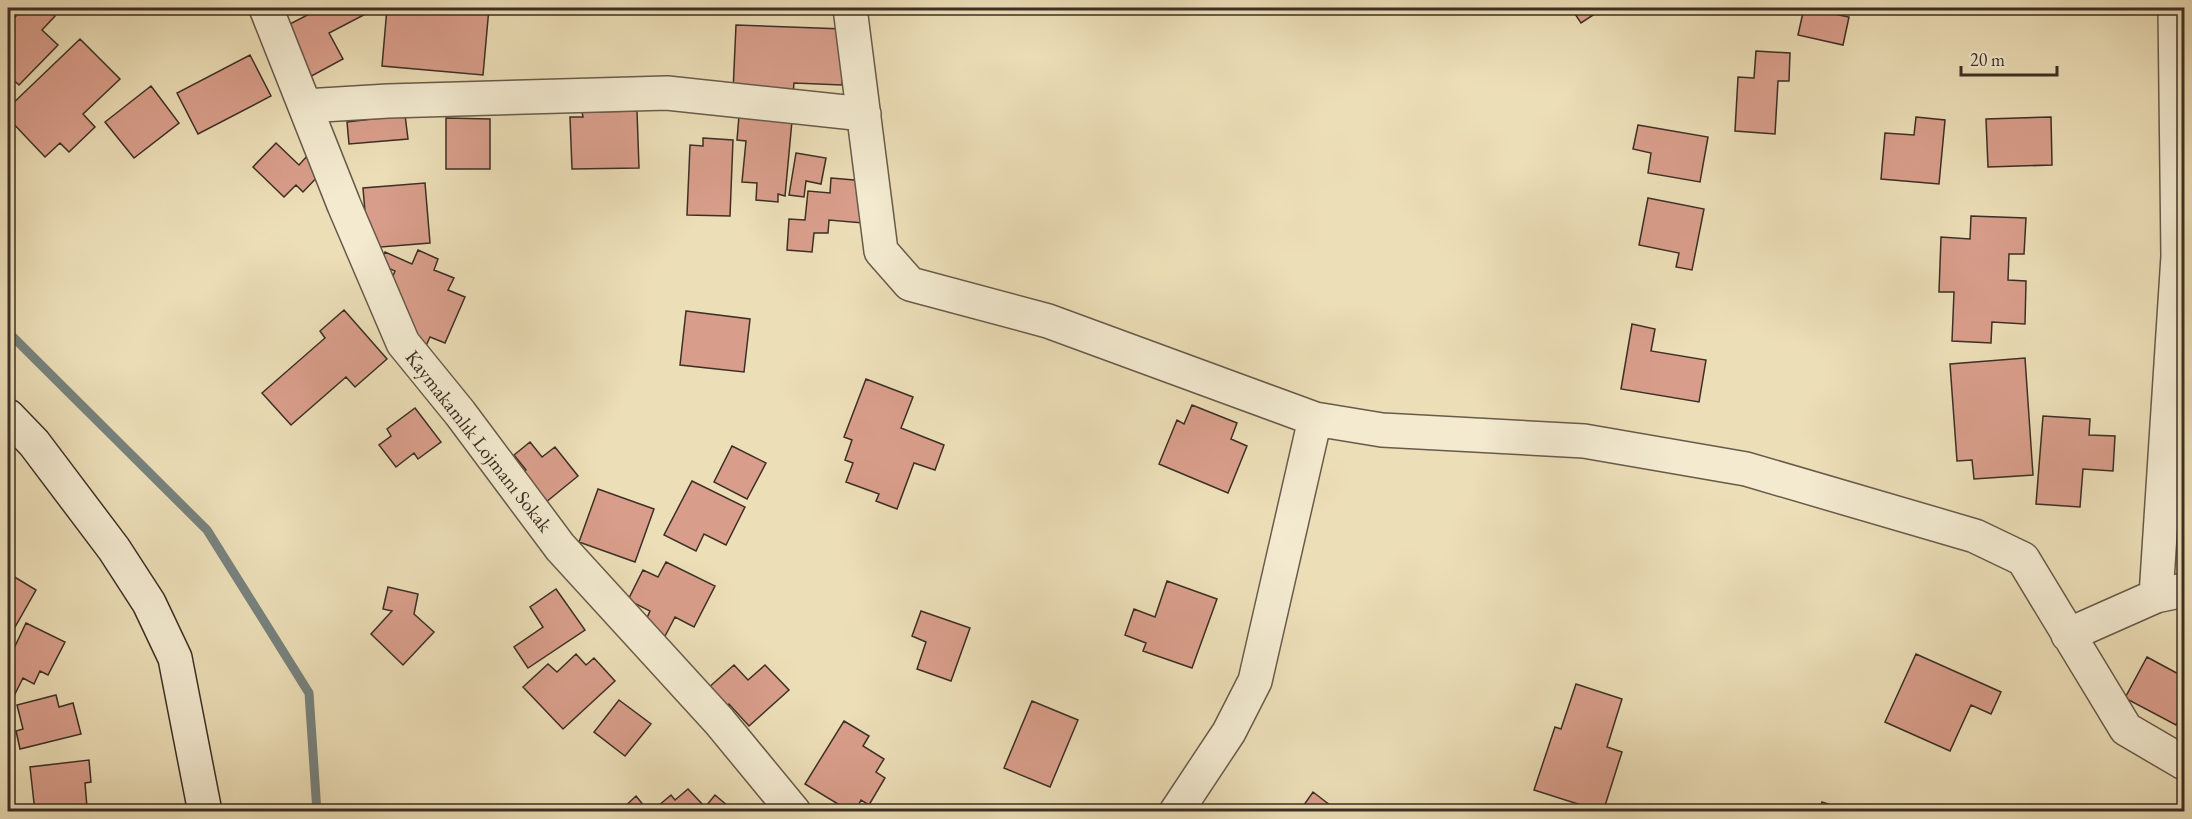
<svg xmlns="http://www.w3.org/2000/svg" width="2192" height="819" font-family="'EB Garamond',serif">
  <rect width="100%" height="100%" fill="#ecdeb7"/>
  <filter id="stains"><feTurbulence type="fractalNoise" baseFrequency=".00333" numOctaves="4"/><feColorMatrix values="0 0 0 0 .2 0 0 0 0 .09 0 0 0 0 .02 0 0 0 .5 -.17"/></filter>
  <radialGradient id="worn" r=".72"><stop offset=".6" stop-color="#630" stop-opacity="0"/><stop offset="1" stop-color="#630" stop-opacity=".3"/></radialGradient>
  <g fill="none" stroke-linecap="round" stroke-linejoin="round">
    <!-- stream -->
    <path stroke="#77827e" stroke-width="9" d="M8,332L207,530L309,693L317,812"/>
  </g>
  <!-- building -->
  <path fill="#d99e8b" stroke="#3c2f25" stroke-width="1.5" d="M8,8H46L55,16L42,30L58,45L19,85L8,75V24L16,16Z
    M321,8H377L329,33L343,59L306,79L280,29Z
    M387,8H489L483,75L382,66Z
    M734,8H773V14L734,13Z
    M1571,8H1604L1581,23Z
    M1804,8L1849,17L1843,45L1798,35Z
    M736,25L844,29L842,85L794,83L793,94L733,92Z
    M80,39L120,79L83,114L95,127L69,152L60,143L45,157L8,118V108Z
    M1756,51L1790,53L1789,81H1778L1775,134L1735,131L1738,77L1754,78Z
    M250,55L271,96L198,134L177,93Z
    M151,86L179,123L134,158L105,122Z
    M637,111L639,168L572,169L570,117H583L582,112Z
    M405,115L408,139L349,144L347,122Z
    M739,116L792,121L785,196L778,194V202L756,200L757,183L742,182L746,141L737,140Z
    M1916,117L1945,120L1939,184L1881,179L1885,133L1914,135Z
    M2051,117L2052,165L1988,167L1986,119Z
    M446,118L490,119V169H446Z
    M1638,125L1708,137L1700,182L1648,173L1651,153L1633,149Z
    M703,138L733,140L730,216L687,215L690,145L703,146Z
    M276,143L299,165L307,156L323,171L303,192L296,185L284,197L253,167Z
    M796,153L826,158L821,184L806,181L804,197L789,195Z
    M831,178L866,181L863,223L829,220L828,233H814L812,252L787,250L789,219L805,220L808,191L830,193Z
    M425,183L430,243L368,248L363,188Z
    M1648,198L1704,209L1692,270L1676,267L1679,253L1639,245Z
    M1971,216L2026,218L2024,254H2009L2008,280L2026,281L2025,324L1992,322L1991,343L1952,341L1954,292H1939L1941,237L1970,239Z
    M418,250L438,259L434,270L454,278L448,290L465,297L445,343L430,337L425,348L399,315L387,290L395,271L380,264L385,252L412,264Z
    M344,310L387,359L355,387L346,377L291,425L262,393L325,338L320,331Z
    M686,311L750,319L744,372L680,365Z
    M1632,324L1655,329L1651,351L1706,360L1699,402L1621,389Z
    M2025,358L2033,475L1974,479L1972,460L1957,461L1950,364Z
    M866,379L913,397L901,428L944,445L935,470L914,463L897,509L876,501L879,494L846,482L853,463L845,460L852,440L844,437Z
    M1192,405L1237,423L1231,439L1247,446L1228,493L1159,464L1177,420L1184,424Z
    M415,408L441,442L418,459L414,453L396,467L379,445L391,436L387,429Z
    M2043,416L2090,419L2089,435L2115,436L2113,471L2083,469L2080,507L2036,504Z
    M530,442L542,457L555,447L578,476L540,507L516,478L526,470L514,455Z
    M732,446L766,463L747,499L714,482Z
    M692,481L745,507L726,545L704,534L696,551L664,535Z
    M598,489L654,509L635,562L579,542Z
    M666,562L715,586L694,627L675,617L663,640L642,629L650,611L628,600L643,570L658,577Z
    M8,573L36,590L11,634L8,633Z
    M1167,581L1217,599L1192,668L1143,651L1146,643L1125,635L1134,609L1155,617Z
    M388,587L418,594L414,614L434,632L403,665L371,634L392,611L383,609Z
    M556,589L585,630L528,668L514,647L543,627L530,607Z
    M921,611L970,628L951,681L917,669L926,642L912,636Z
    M26,623L65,642L48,675L40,671L34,684L23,678L14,696L8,692V661Z
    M576,654L586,665L594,658L615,681L563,729L523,687L548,664L557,672Z
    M1916,654L2001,692L1991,714L1971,705L1950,751L1885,722Z
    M2147,657L2184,677V709L2176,725L2125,698Z
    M734,665L748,680L765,665L789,690L749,726L729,704L725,708L707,689Z
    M1576,684L1622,699L1607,747L1622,752L1603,812L1534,790L1555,727L1561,729Z
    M56,695L59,707L73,703L81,734L20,749L16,731L23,729L17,705Z
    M619,700L651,724L625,756L594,732Z
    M1032,701L1078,720L1050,787L1004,768Z
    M844,721L869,736L863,746L884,759L876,772L885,778L869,805L861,800L855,812H851L805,784Z
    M89,760L91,782L85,783L87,807L75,809L76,812H35L30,767Z
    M688,789L704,806L697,812H651L671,795L675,800Z
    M1313,792L1339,812H1299Z
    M715,795L735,812H701Z
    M636,796L649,812H619Z
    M1822,802L1852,812H1819Z"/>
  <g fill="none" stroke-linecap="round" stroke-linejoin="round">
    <!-- street casing -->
    <g stroke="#685b4a" stroke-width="36">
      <path id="street" d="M266,8L344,205L403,343L460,413L560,547L719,721L794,812
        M850,8L881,251L910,284L1048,321L1315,419L1382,430L1584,441L1746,469L1975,536L2023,559L2126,729L2184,763
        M305,106L388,101L667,93L864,114
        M2156,596L2178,256L2175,8
        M2068,635L2156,596L2184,590
        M1176,812L1229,732L1255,681L1315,419"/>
    </g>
    <!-- secondary casing -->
    <g stroke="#3c2f25" stroke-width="36">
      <path id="secondary" d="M8,416L34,443L114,549L149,603L175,658L205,812"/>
    </g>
    <!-- street -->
    <use href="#street" stroke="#f3ead0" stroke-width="33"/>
    <!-- secondary -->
    <use href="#secondary" stroke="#f3ead0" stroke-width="33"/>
  </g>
  <g text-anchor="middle" stroke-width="4.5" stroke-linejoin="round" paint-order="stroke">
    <!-- street labels -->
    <g font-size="20" fill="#3c2f25" stroke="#f3ead0">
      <text transform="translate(479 441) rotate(52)" y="7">Kaymakamlık Lojmanı Sokak</text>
    </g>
  </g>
  <!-- margin -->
  <rect width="2192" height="819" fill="none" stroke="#ecdeb7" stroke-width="30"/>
  <rect x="9" y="9" width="2174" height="801" fill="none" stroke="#3c2f25" stroke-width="3"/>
  <rect x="15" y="15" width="2162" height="789" fill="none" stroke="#3c2f25" stroke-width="1.5"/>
  <!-- scale -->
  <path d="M1961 66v9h96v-9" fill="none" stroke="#3c2f25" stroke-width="3"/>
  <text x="1970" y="66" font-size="18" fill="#3c2f25" stroke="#f3ead0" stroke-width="4.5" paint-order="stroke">20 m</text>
  <rect width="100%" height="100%" filter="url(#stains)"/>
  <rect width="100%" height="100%" fill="url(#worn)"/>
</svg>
